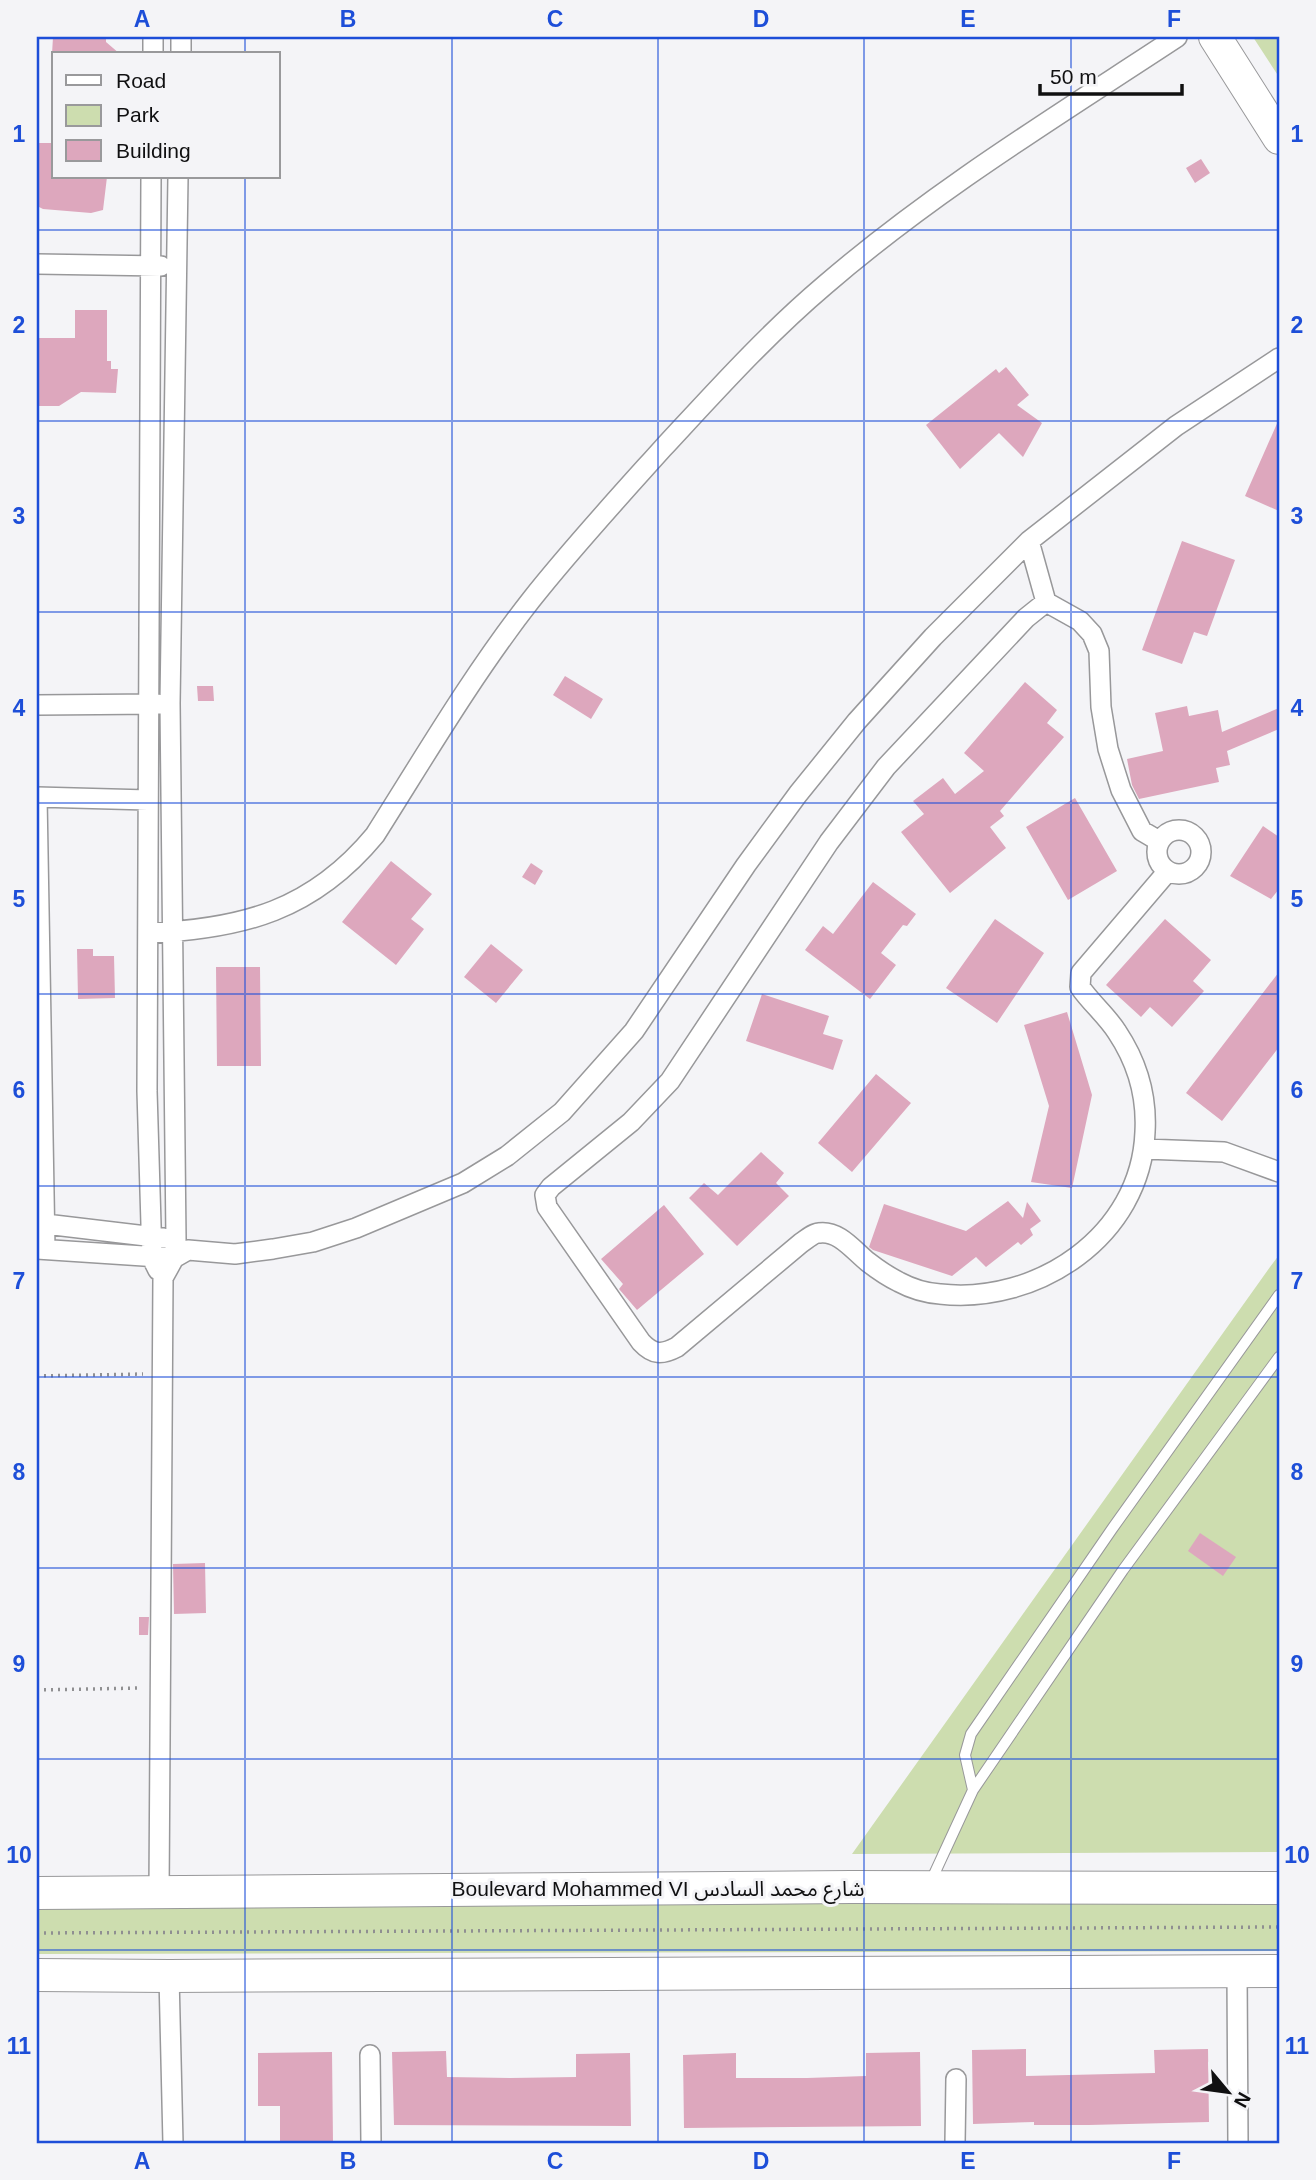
<svg xmlns="http://www.w3.org/2000/svg" width="1316" height="2180" font-family="Arial,'Noto Sans Arabic',sans-serif">
  <rect width="100%" height="100%" fill="#f4f4f7"/>
  <!-- green -->
  <path fill="#cdddaf" d="M1253,37H1279V77Z
    M1279,1255V1852L852,1854L1270,1267Z
    M1279,1898V1951L37,1954V1903Z"/>
  <!-- building -->
  <path fill="#dda7bd" d="M53,37H106V42L120,54H52Z
    M37,143H54V177H107L103,210L91,213L43,209L37,206Z
    M1201,159L1210,173L1195,183L1186,168Z
    M75,310H107V361H111V369H118L116,393L81,392L59,406H37V338H75Z
    M1006,367L1029,395L1017,405L1042,423L1023,457L999,433L960,469L926,425L996,369L999,373Z
    M1279,419V511L1245,496Z
    M1182,541L1235,560L1207,636L1194,632L1182,664L1142,650Z
    M565,676L603,699L591,719L553,695Z
    M1025,682L1057,710L1047,723L1064,737L1000,811L1004,816L990,827L1006,848L950,893L901,832L924,814L913,801L943,778L955,794L984,771L964,753Z
    M197,686H213L214,701H198Z
    M1187,706L1189,716L1218,710L1222,732L1279,708V729L1227,751L1230,765L1216,768L1219,782L1139,799L1132,785L1127,759L1163,751L1155,713Z
    M1075,798L1117,871L1068,900L1026,827Z
    M1263,826L1279,837V889L1271,899L1230,876Z
    M391,861L432,894L411,919L424,929L396,965L342,922Z
    M531,863L543,871L535,885L522,877Z
    M873,882L916,914L907,926L903,925L881,953L896,965L870,999L805,950L823,926L833,934Z
    M995,919L1044,953L997,1023L946,988Z
    M1165,919L1211,960L1193,981L1204,991L1172,1027L1150,1007L1141,1017L1106,985Z
    M491,944L523,970L496,1003L464,977Z
    M77,949H93V956H114L115,998L78,999Z
    M216,967H260L261,1066H217Z
    M1279,972V1047L1222,1121L1186,1093Z
    M762,994L829,1016L823,1034L843,1040L833,1070L746,1041Z
    M1067,1012L1092,1095L1072,1188L1031,1182L1049,1106L1024,1025Z
    M876,1074L911,1103L852,1172L818,1143Z
    M761,1152L784,1173L776,1183L789,1196L737,1246L689,1198L704,1183L718,1195Z
    M1008,1201L1023,1218L1027,1202L1041,1221L1030,1229L1033,1235L1021,1245L1018,1242L986,1267L976,1257L952,1276L873,1250L869,1247L884,1204L966,1231Z
    M664,1205L704,1254L637,1310L619,1289L623,1284L601,1259Z
    M1200,1533L1236,1557L1223,1576L1188,1551Z
    M205,1563L206,1613L174,1614L173,1564Z
    M139,1617H149L148,1635H139Z
    M1026,2049V2076L1155,2073L1154,2050L1208,2049L1209,2122L1089,2125H1034V2122L973,2124L972,2050Z
    M446,2051L447,2077L510,2078L576,2077V2054L630,2053L631,2126L394,2125L392,2052Z
    M332,2052L333,2143H280V2106H258V2053Z
    M920,2052L921,2126L684,2128L683,2055L736,2053V2078H807L866,2076V2053Z"/>
  <g fill="none" stroke-linecap="round" stroke-linejoin="round">
    <!-- service casing -->
    <g stroke="#98989a" stroke-width="12">
      <path id="service" d="M973,1790L965,1755L971,1734L1112,1529L1279,1295
        M931,1881L973,1790L1123,1570L1279,1357"/>
    </g>
    <!-- minor casing -->
    <g stroke="#98989a" stroke-width="22">
      <path id="minor" d="M153,54V37
        M181,54V37
        M151,177L147,1091L152,1258L158,1270
        M37,264L161,266
        M1029,541L1046,602L1080,621L1092,634L1099,651L1101,707L1108,749L1121,790L1142,831L1159,841
        M1046,602L1026,618L886,767L829,842L670,1081L631,1122L551,1187L545,1195L547,1207L641,1342C653,1355 662,1355 677,1347L801,1243C806,1240 813,1233 819,1233C839,1230 854,1251 868,1262C877,1269 889,1277 899,1282C912,1289 925,1293 940,1294C1037,1305 1141,1236 1145,1132C1147,1097 1137,1062 1117,1032C1107,1016 1091,1003 1080,987L1081,973L1168,871
        M37,705L158,704
        M37,797L45,1249
        M37,797L148,800
        M1157 852a22 22 0 1 1 44 0a22 22 0 1 1-44 0Z
        M149,933C243,929 313,910 375,835C425,756 473,674 531,600C572,548 618,498 663,448C715,392 766,335 825,285C934,191 1057,116 1177,37
        M1145,1149L1224,1152L1279,1172
        M37,1223L163,1238
        M37,1249L174,1258L188,1250L235,1254L273,1249L313,1242L356,1228L463,1183L507,1156L562,1112L634,1031L746,865L798,794L857,721L933,637L1029,541L1176,426L1279,358
        M159,1893L163,1278L174,1258L176,1239L170,703L178,177
        M1237,1971L1238,2143
        M169,1976L173,2143
        M370,2055L371,2143
        M955,2143L956,2079"/>
    </g>
    <!-- primary casing -->
    <g stroke="#98989a" stroke-width="34">
      <path id="primary" d="M1215,37L1279,138
        M37,1893L851,1887L1279,1888
        M37,1975L169,1976L1279,1971"/>
    </g>
    <!-- path -->
    <path stroke="#8f8f91" stroke-width="3.5" stroke-dasharray="2 5" stroke-linecap="butt" d="M37,1376L143,1374
      M37,1690L141,1688
      M37,1933L1279,1927"/>
    <!-- service -->
    <use href="#service" stroke="#fff" stroke-width="10"/>
    <!-- minor -->
    <use href="#minor" stroke="#fff" stroke-width="19"/>
    <!-- primary -->
    <use href="#primary" stroke="#fff" stroke-width="32"/>
  </g>
  <!-- grid -->
  <path fill="none" stroke="#1d4ed8" stroke-width="2" stroke-opacity="0.55" d="M245,37V54M452,37V2143M658,37V2143M864,37V2143M1071,37V2143M245,177V2143M37,230H1279M37,421H1279M37,612H1279M37,803H1279M37,994H1279M37,1186H1279M37,1377H1279M37,1568H1279M37,1759H1279M37,1950H1279"/>
  <g text-anchor="middle" stroke-width="6" stroke-linejoin="round" paint-order="stroke">
    <!-- street labels -->
    <g font-size="21" fill="#101011" stroke="#f4f4f7">
      <text x="658" y="1896">Boulevard Mohammed VI شارع محمد السادس</text>
    </g>
  </g>
  <!-- border -->
  <rect width="1316" height="2180" fill="none" stroke="#f4f4f7" stroke-width="77"/>
  <!-- legend -->
  <rect x="52" y="52" width="228" height="126" fill="#f4f4f7" stroke="#99999b" stroke-width="2"/>
  <rect x="66" y="75" width="35" height="10" fill="#ffffff" stroke="#99999b" stroke-width="2"/>
  <text x="116" y="88" font-size="21" fill="#101011">Road</text>
  <rect x="66" y="105" width="35" height="21" fill="#cdddaf" stroke="#99999b" stroke-width="2"/>
  <text x="116" y="122" font-size="21" fill="#101011">Park</text>
  <rect x="66" y="140" width="35" height="21" fill="#dda7bd" stroke="#99999b" stroke-width="2"/>
  <text x="116" y="158" font-size="21" fill="#101011">Building</text>
  <!-- north arrow -->
  <g transform="translate(1228 2092) rotate(119)" stroke="#f4f4f7" stroke-width="5" paint-order="stroke">
  <path d="M0-5L12 26L0 18L-12 26Z" fill="#101011"/>
  <text y="-10" font-size="19" font-weight="bold" text-anchor="middle" fill="#101011">N</text>
  </g>
  <!-- scale -->
  <path d="M1040 84v10h142v-10" fill="none" stroke="#101011" stroke-width="3.5"/>
  <text x="1050" y="84" font-size="21" fill="#101011" stroke="#f4f4f7" stroke-width="5" paint-order="stroke">50 m</text>
  <rect x="38" y="38" width="1240" height="2104" fill="none" stroke="#1d4ed8" stroke-width="2.5"/>
  <g font-size="23" text-anchor="middle" font-weight="bold" fill="#1d4ed8">
    <text x="142" y="27">A</text>
    <text x="348" y="27">B</text>
    <text x="555" y="27">C</text>
    <text x="761" y="27">D</text>
    <text x="968" y="27">E</text>
    <text x="1174" y="27">F</text>
    <text x="19" y="142">1</text>
    <text x="1297" y="142">1</text>
    <text x="19" y="333">2</text>
    <text x="1297" y="333">2</text>
    <text x="19" y="524">3</text>
    <text x="1297" y="524">3</text>
    <text x="19" y="716">4</text>
    <text x="1297" y="716">4</text>
    <text x="19" y="907">5</text>
    <text x="1297" y="907">5</text>
    <text x="19" y="1098">6</text>
    <text x="1297" y="1098">6</text>
    <text x="19" y="1289">7</text>
    <text x="1297" y="1289">7</text>
    <text x="19" y="1480">8</text>
    <text x="1297" y="1480">8</text>
    <text x="19" y="1672">9</text>
    <text x="1297" y="1672">9</text>
    <text x="19" y="1863">10</text>
    <text x="1297" y="1863">10</text>
    <text x="19" y="2054">11</text>
    <text x="1297" y="2054">11</text>
    <text x="142" y="2169">A</text>
    <text x="348" y="2169">B</text>
    <text x="555" y="2169">C</text>
    <text x="761" y="2169">D</text>
    <text x="968" y="2169">E</text>
    <text x="1174" y="2169">F</text>
  </g>
</svg>
